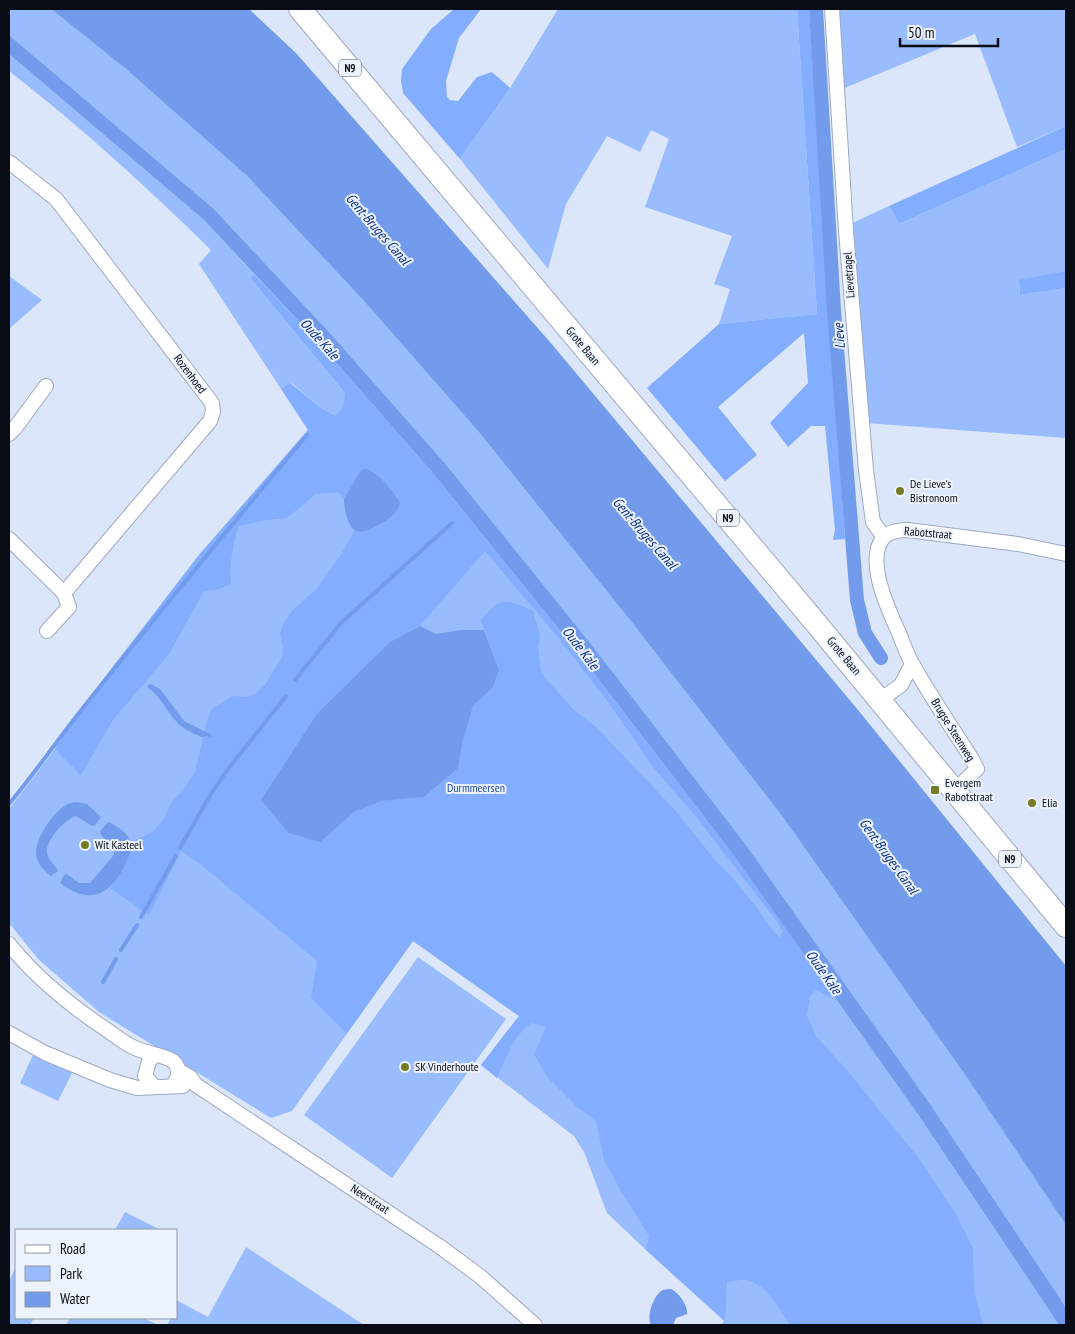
<svg xmlns="http://www.w3.org/2000/svg" width="1075" height="1334" font-family="'PT Sans Narrow',sans-serif">
  <rect width="100%" height="100%" fill="#dbe6fb"/>
  <!-- green -->
  <path fill="#99bcfe" d="M9,9H51L126,69L247,176L364,301L478,431L630,620L782,816L968,1079L1066,1225V1308L930,1104L443,461L329,332L214,209L9,35Z
    M558,9H797L817,314L719,324L730,289L714,284L732,236L645,207L669,139L651,130L640,152L607,136L566,204L548,269L460,159L510,88Z
    M836,9H1066V126L1017,147L975,34L842,89Z
    M9,54L204,220L254,274L250,278L340,387L485,551L491,545L732,853L917,1113L1059,1325H721L724,1321L646,1250L607,1213L584,1152L574,1136L481,1065L519,1016L413,941L292,1111L271,1118L99,1012L39,960L9,923V809L55,749L75,716L199,555L308,430L324,410L291,383L281,389L199,264L211,250C147,187 80,126 9,71Z
    M1066,149V271L1019,281L1020,295L1066,288V438L866,423L850,224L889,206L899,224Z
    M9,276L42,300L9,329Z
    M418,957L506,1019L392,1178L304,1115Z
    M33,1055L73,1071L58,1101L20,1083Z
    M125,1212L161,1230H115Z
    M246,1247L364,1325H167L171,1318H176V1306L178,1301L208,1317Z
    M16,1267V1318H34L30,1325H9V1281Z
    M70,1318H143L158,1325H66Z"/>
  <!-- forest -->
  <path fill="#83adff" fill-rule="evenodd" d="M454,9H481L459,38L446,81L447,97L450,100L458,101L477,77L492,72L510,88L460,159L403,93L401,81L402,69L431,29Z
    M797,9H809L845,539L833,540L835,530L825,426H811L788,447L770,423L808,383L804,333L718,407L757,455L725,481L647,388L719,324L817,314Z
    M1066,126V149L899,224L889,206Z
    M1066,271V288L1020,295L1019,280Z
    M254,274L318,342L431,471L582,658L732,853L832,993L829,997L816,990L810,997L807,1016L816,1036L845,1068L917,1156L954,1211L973,1248L974,1290L983,1325H790C780,1310 767,1284 747,1280C741,1279 733,1282 727,1282L725,1321L646,1250L649,1236L620,1189L604,1160L596,1121L576,1106L548,1078L534,1054L546,1027L532,1023C513,1035 506,1058 497,1078L481,1065L519,1016L413,941L347,1033L311,998L317,961L200,864L181,851L149,915L110,888C120,874 129,861 131,843L154,831L163,820L172,802L184,789L195,772L207,720L212,709L233,696L247,697L255,694L265,685L282,657L283,647L280,633L284,623L291,612L317,588L342,553L355,530C364,533 377,529 385,522C390,517 394,504 398,497L370,470H361L344,499L338,492L316,494L287,518L267,520L239,526C233,540 229,569 231,584L216,590L204,591L169,654L113,720L81,775L55,749L75,716L199,555L308,430L281,389L290,383L324,410L335,416C344,410 344,403 345,393L250,278ZM485,551L556,635L608,702L653,767L697,818L776,920L783,931L780,938L769,926L754,904L732,877L715,860L675,810L596,727L574,710L541,673L538,647L540,635L533,611C507,599 500,596 481,620L499,670L493,687L473,706L462,744L458,768L424,797L381,801L354,812L390,642L420,626Z"/>
  <!-- water -->
  <path fill="#729bec" d="M51,9H249L296,53L550,342L858,710L1066,966V1225L968,1079L782,816L630,620L478,431L364,301L247,176L126,69Z
    M9,35L214,209L329,332L443,461L594,648L745,844L930,1104L1057,1294L1066,1308V1325H1059L917,1113L732,853L582,658L431,471L318,342L204,220L9,54Z
    M366,469C376,471 396,493 400,503C399,505 399,508 397,510C392,519 367,535 356,531C347,527 344,507 344,499L361,470Z
    M420,626L436,634L461,630H484L499,670L493,687L473,706L462,744L458,768L424,797L381,801L354,812L320,842L289,833L261,800L317,714L390,642Z
    M150,684L160,689L184,721L212,735L211,737L207,736L202,737C195,734 187,731 181,726C167,714 164,699 147,687Z
    M77,802L87,804L101,817L95,825L92,826L76,816C65,819 45,841 47,853C48,861 55,864 58,871L51,876C44,871 37,864 36,854C35,839 53,812 66,805C69,803 74,802 77,802Z
    M108,822C116,825 128,833 131,842C133,850 128,858 125,865C110,896 89,905 60,883L64,875L67,874L79,883H90L113,856L115,849L101,835L100,831Z
    M671,1289C679,1293 688,1305 687,1314L676,1318L673,1325H651C646,1316 654,1294 663,1290C666,1289 669,1289 671,1289Z"/>
  <g fill="none" stroke-linecap="round" stroke-linejoin="round">
    <!-- stream -->
    <path stroke="#729bec" stroke-width="4" d="M295,680L341,623L452,523
      M9,804C39,768 65,729 95,693C164,606 235,521 307,435
      M180,848L209,797L225,773L286,696
      M141,917L176,856
      M121,950L137,925
      M103,982L116,959"/>
    <!-- canal -->
    <path stroke="#729bec" stroke-width="14" d="M816,9L834,310L857,600L865,633L881,658"/>
    <!-- minor casing -->
    <g stroke="#9ca9c2" stroke-width="16">
      <path id="minor" d="M832,9L846,231L866,470L873,522L884,537
        M9,162L56,199L212,403L213,412L210,421L64,593L9,539
        M9,434L15,428L46,386
        M47,631L69,607L64,593
        M880,700L901,685L912,664
        M954,791L977,769L972,759C952,728 931,697 913,665C907,655 903,644 899,633C889,611 865,561 883,538C889,531 899,530 908,530L1018,544L1066,554
        M9,944C36,978 71,1006 107,1030C116,1036 124,1043 133,1047C144,1053 165,1055 173,1061C181,1069 179,1077 173,1085
        M9,1033L45,1053L110,1080L137,1088L183,1086
        M178,1070L190,1077L196,1085L439,1246L481,1277L535,1325
        M154,1086L145,1076L149,1061L155,1055"/>
    </g>
    <!-- primary casing -->
    <g stroke="#9ca9c2" stroke-width="24">
      <path id="primary" d="M300,9L815,622L1066,926"/>
    </g>
    <!-- minor -->
    <use href="#minor" stroke="#fff" stroke-width="14"/>
    <!-- primary -->
    <use href="#primary" stroke="#fff" stroke-width="22"/>
  </g>
  <!-- markers -->
  <g fill="#777d27" stroke="#edf3fd" stroke-width="2">
    <circle cx="900" cy="491" r="5"/>
    <rect x="930" y="785" width="10" height="10" rx="2.5"/>
    <circle cx="1032" cy="803" r="5"/>
    <circle cx="85" cy="845" r="5"/>
    <circle cx="405" cy="1067" r="5"/>
  </g>
  <g text-anchor="middle" stroke-width="4" stroke-linejoin="round" paint-order="stroke">
    <!-- shield labels -->
    <g fill="#edf3fd" stroke="#4d515a" stroke-width="1">
      <rect x="339" y="59.5" width="22" height="17" rx="4"/>
      <rect x="717" y="509.5" width="22" height="17" rx="4"/>
      <rect x="999" y="850.5" width="22" height="17" rx="4"/>
    </g>
    <g font-size="11" font-weight="bold" fill="#080c14">
      <text x="350" y="72">N9</text>
      <text x="728" y="522">N9</text>
      <text x="1010" y="863">N9</text>
    </g>
    <!-- street labels -->
    <g font-size="12" fill="#080c14" stroke="#edf3fd">
      <text transform="translate(849 275) rotate(-94)" y="4">Lievetragel</text>
      <text transform="translate(583 346) rotate(50)" y="4">Grote Baan</text>
      <text transform="translate(190 374) rotate(53)" y="4">Rozenhoed</text>
      <text transform="translate(928 533) rotate(5)" y="4">Rabotstraat</text>
      <text transform="translate(844 656) rotate(50)" y="4">Grote Baan</text>
      <text transform="translate(953 730) rotate(58)" y="4">Brugse Steenweg</text>
      <text transform="translate(370 1199) rotate(33)" y="4">Neerstraat</text>
    </g>
    <!-- poi labels -->
    <g font-size="12" fill="#080c14" stroke="#edf3fd" text-anchor="start">
      <text x="910" y="488">De Lieve's<tspan x="910" dy="14">Bistronoom</tspan></text>
      <text x="945" y="787">Evergem<tspan x="945" dy="14">Rabotstraat</tspan></text>
      <text x="1042" y="807">Elia</text>
      <text x="95" y="849">Wit Kasteel</text>
      <text x="415" y="1071">SK Vinderhoute</text>
    </g>
    <!-- park labels -->
    <g font-size="12" fill="#1f49a6" stroke="#edf3fd">
      <text x="476" y="792">Durmmeersen</text>
    </g>
    <!-- water labels -->
    <g font-size="14" font-style="italic" fill="#032a86" stroke="#edf3fd">
      <text transform="translate(378 229) rotate(49)" y="5">Gent-Bruges Canal</text>
      <text transform="translate(839 336) rotate(-94)" y="5">Lieve</text>
      <text transform="translate(320 339) rotate(48)" y="5">Oude Kale</text>
      <text transform="translate(645 533) rotate(49)" y="5">Gent-Bruges Canal</text>
      <text transform="translate(581 648) rotate(52)" y="5">Oude Kale</text>
      <text transform="translate(889 856) rotate(54)" y="5">Gent-Bruges Canal</text>
      <text transform="translate(824 972) rotate(55)" y="5">Oude Kale</text>
    </g>
  </g>
  <!-- border -->
  <rect width="1075" height="1334" fill="none" stroke="#080c14" stroke-width="20"/>
  <!-- legend -->
  <rect x="15" y="1229" width="162" height="90" fill="#edf3fd" stroke="#9197a0"/>
  <rect x="25" y="1245" width="25" height="8" fill="#ffffff" stroke="#9197a0"/>
  <text x="60" y="1254" font-size="15" fill="#080c14">Road</text>
  <rect x="25" y="1266" width="25" height="15" fill="#99bcfe" stroke="#9197a0"/>
  <text x="60" y="1279" font-size="15" fill="#080c14">Park</text>
  <rect x="25" y="1292" width="25" height="15" fill="#729bec" stroke="#9197a0"/>
  <text x="60" y="1304" font-size="15" fill="#080c14">Water</text>
  <!-- scale -->
  <path d="M900 38v8h98v-8" fill="none" stroke="#080c14" stroke-width="2.5"/>
  <text x="908" y="38" font-size="15" fill="#080c14" stroke="#edf3fd" stroke-width="4" paint-order="stroke">50 m</text>
</svg>
